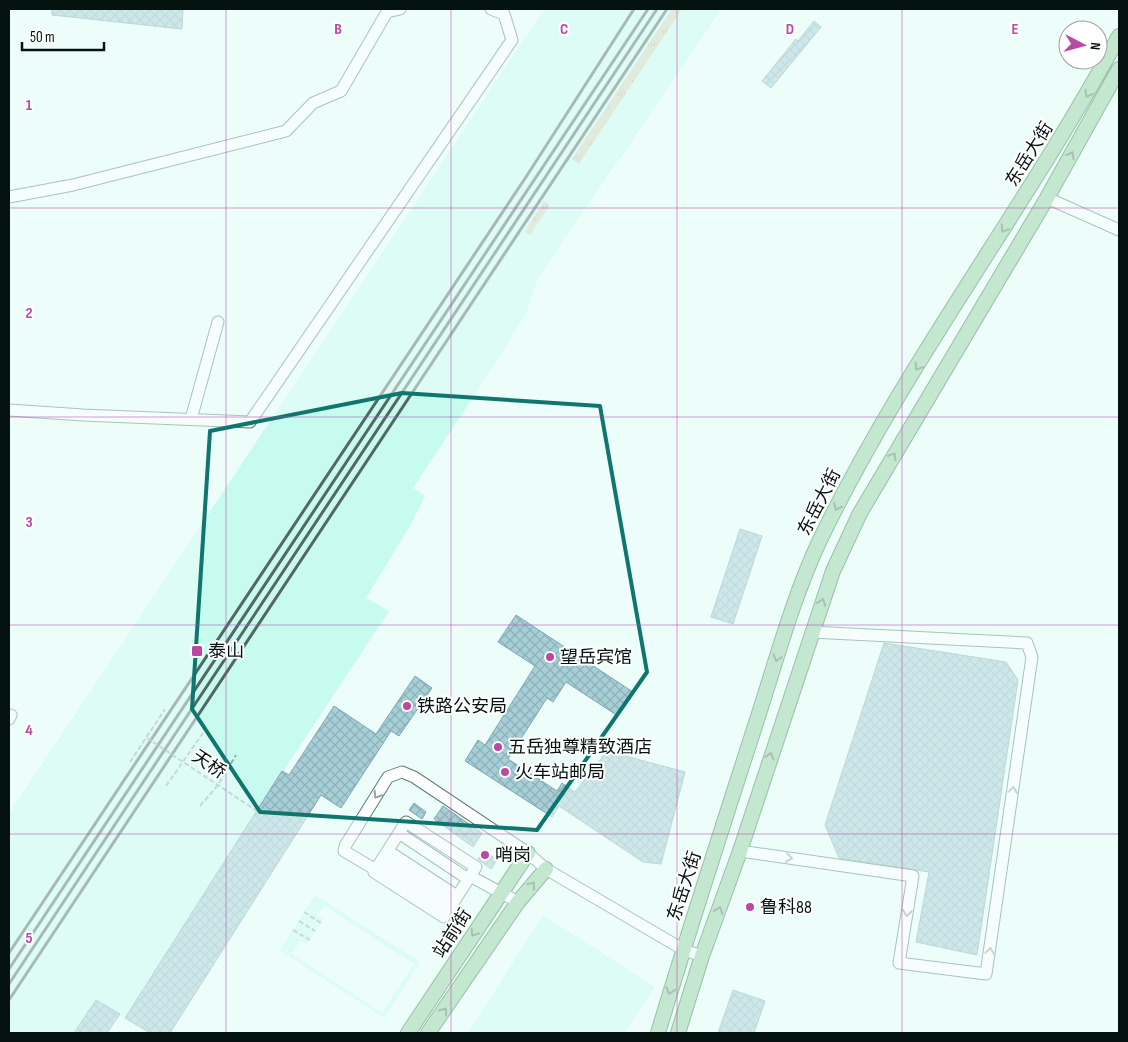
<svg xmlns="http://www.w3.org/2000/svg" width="1128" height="1042" font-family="'Sofia Sans Condensed','Noto Sans SC',sans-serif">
  <defs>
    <pattern id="grass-tufts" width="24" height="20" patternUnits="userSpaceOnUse" patternTransform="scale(1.25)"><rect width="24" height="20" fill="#d1d6bb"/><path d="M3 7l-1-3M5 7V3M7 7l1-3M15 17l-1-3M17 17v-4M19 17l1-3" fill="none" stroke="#b2b7a0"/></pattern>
    <pattern id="building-cross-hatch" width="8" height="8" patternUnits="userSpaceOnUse" patternTransform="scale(1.25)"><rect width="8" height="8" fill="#a7cfd7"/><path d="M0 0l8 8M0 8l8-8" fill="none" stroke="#8eb1b8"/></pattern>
  </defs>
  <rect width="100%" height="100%" fill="#edfefa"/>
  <!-- built -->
  <path fill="#c7fbef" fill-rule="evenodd" d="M544,9H722L538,278L527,311L501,355L413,488L425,496L410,526L366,598L389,611L257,811L125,1018L96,1000L74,1033H9V814Z
    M315,895L420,962L384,1018L280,950ZM324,905L414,964L382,1013L292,954L301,940L307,944L323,919L317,915Z
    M543,915L655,987L625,1033H468Z"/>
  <!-- grass -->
  <path fill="url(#grass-tufts)" d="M672,9H682L579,164L572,159Z
    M544,201L550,205L530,235L525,231Z"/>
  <!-- building -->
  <path fill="url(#building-cross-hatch)" stroke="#80a8b0" d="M52,9H183L182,29L52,15Z
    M814,21L821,27L771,88L762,81L796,39L798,41Z
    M740,529L762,536L733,624L711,617Z
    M516,615L633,692L618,716L566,682L553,702L547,698L508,759L557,791L562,783L575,792L607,751L685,772L661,864L643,862L559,806L552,817L465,761L478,740L485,745L535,666L498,642Z
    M884,643L1006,662L1018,680L977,955L916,942L929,872L839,858L825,825Z
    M415,676L432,688L399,736L391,731L341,808L321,795L170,1033H150L125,1018L282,771L289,775L334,706L376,734Z
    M414,803L426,812L422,819L409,810Z
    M443,806L482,833L473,847L434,819Z
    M483,850L497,860L491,869L478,859Z
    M733,990L765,1001L754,1033H718Z
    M96,1000L120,1014L107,1033H74Z"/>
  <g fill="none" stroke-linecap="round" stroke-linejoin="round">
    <!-- minor casing -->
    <g stroke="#567d74" stroke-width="13">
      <path id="minor" d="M9,197L73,185L286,131L313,103L341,91L387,12L400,9
        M1047,198L1119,230
        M9,410L83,415L250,422L512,40L504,14L491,9
        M191,419L218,322
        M9,719L11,715
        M406,822L476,867L444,917L374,872Z
        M399,833L468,879
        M388,851L457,896
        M740,851L913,876L899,963L986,974L1032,657L1027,643L811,632
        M383,859L453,903
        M378,866L448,910
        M376,870L344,851L345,846L388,777L402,772L414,777L528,853L546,869L684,950L702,956
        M470,876L518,902"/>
    </g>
    <!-- major casing -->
    <g stroke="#327643" stroke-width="16">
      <path id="major" d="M408,1033L528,853
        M428,1033L518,902L546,869
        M658,1033C689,930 722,828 755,726C775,665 792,600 819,542C904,365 1026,208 1119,36
        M678,1033L702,956L740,851L833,571L860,513L1047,198L1119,69"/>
    </g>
    <!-- path -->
    <path stroke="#9baba8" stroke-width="2" stroke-dasharray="5 2.5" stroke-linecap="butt" d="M130,762L165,709
      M166,786L203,733
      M200,806L218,785L236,755
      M304,912L321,923
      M299,921L315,931
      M293,930L310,940"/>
    <!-- minor -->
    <use href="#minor" stroke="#fff" stroke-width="11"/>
    <!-- major -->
    <use href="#major" stroke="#93cd9e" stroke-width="14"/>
    <!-- rail -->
    <path stroke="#566663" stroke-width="3" d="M9,953L526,177L634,9
      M9,969L648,9
      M9,984L657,9
      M9,1000L667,9"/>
    <!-- path-bridge -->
    <path stroke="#9baba8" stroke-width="2" stroke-dasharray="5 2.5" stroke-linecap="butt" d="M147,738L257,811"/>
  </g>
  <!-- one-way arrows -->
  <defs><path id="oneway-chevron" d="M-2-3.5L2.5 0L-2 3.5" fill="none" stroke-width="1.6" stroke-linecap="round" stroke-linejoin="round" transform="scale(1.25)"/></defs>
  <g stroke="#53795e">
    <use href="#oneway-chevron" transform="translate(1088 94) rotate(119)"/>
    <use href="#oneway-chevron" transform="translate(1071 155) rotate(-61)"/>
    <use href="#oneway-chevron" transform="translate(1004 229) rotate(123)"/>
    <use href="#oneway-chevron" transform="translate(918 367) rotate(121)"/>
    <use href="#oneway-chevron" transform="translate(893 456) rotate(-59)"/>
    <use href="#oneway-chevron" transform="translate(837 507) rotate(117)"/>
    <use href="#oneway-chevron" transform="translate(822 602) rotate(-70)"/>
    <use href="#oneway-chevron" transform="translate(777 658) rotate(108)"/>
    <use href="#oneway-chevron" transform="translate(770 756) rotate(-73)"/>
    <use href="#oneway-chevron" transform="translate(532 885) rotate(-51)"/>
    <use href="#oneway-chevron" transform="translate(719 910) rotate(-70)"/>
    <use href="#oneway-chevron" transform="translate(474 933) rotate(123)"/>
    <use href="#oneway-chevron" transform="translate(670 991) rotate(107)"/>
    <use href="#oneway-chevron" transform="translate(444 1011) rotate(-54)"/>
  </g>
  <g stroke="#9ba19f">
    <use href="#oneway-chevron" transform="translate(1013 790) rotate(-82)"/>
    <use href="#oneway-chevron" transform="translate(377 795) rotate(122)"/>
    <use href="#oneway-chevron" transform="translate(789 858) rotate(8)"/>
    <use href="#oneway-chevron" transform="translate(907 913) rotate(99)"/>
    <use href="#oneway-chevron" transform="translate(990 951) rotate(-82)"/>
  </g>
  <!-- marked area -->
  <path d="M0 0H1128V1042H0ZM402,393L600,406L647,672L537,830L260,812L192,709L210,431Z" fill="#edfefa" fill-opacity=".55" fill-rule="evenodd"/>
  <path fill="none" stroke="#0f766e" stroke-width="4" stroke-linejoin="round" d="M402,393L600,406L647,672L537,830L260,812L192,709L210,431Z"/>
  <!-- grid -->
  <path fill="none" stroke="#ba49a4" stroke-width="1" stroke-opacity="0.55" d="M226,9V1033M451,9V1033M677,9V1033M902,9V1033M9,208H1119M9,417H1119M9,625H1119M9,834H1119"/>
  <!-- markers -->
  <g fill="#ba49a4" stroke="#fff" stroke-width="2">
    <rect x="191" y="645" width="12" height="12" rx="2.5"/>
    <circle cx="550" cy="657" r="5"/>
    <circle cx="407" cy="706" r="5"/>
    <circle cx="498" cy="747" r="5"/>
    <circle cx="505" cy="772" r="5"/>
    <circle cx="485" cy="855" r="5"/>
    <circle cx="750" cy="907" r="5"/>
  </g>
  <g text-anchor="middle" stroke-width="4" stroke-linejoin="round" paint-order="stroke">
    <!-- street labels -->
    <g font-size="18" fill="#041310" stroke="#fff">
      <text transform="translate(1029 154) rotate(-58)" y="6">东岳大街</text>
      <text transform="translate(819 502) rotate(-63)" y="6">东岳大街</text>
      <text transform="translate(209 764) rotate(34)" y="6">天桥</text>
      <text transform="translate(684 886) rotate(-72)" y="6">东岳大街</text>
      <text transform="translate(452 933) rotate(-57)" y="6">站前街</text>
    </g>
    <!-- poi labels -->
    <g font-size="18" fill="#041310" stroke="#fff" text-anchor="start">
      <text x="208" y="657">泰山</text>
      <text x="560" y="663">望岳宾馆</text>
      <text x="417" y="712">铁路公安局</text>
      <text x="508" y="753">五岳独尊精致酒店</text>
      <text x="515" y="778">火车站邮局</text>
      <text x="495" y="861">哨岗</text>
      <text x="760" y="913">鲁科88</text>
    </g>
  </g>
  <g font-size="16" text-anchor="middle" font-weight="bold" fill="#ba49a4" stroke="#fff" stroke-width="4" stroke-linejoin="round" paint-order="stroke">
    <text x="338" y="34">B</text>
    <text x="564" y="34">C</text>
    <text x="790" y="34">D</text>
    <text x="1015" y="34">E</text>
    <text x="29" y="110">1</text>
    <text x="29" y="318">2</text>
    <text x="29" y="527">3</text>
    <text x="29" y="735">4</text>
    <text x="29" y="943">5</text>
  </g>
  <!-- border -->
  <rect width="1128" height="1042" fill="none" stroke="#041310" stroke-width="20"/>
  <!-- north arrow -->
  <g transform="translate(1083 45) rotate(96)"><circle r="24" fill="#ffffff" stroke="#9ba19f"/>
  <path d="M0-4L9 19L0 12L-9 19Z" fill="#ba49a4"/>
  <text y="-8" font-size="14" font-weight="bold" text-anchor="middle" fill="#041310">N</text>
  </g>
  <!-- scale -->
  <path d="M22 42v8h82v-8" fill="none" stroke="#041310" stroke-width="2.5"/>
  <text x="30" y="42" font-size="15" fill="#041310" stroke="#ffffff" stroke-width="4" paint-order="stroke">50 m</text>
</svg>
